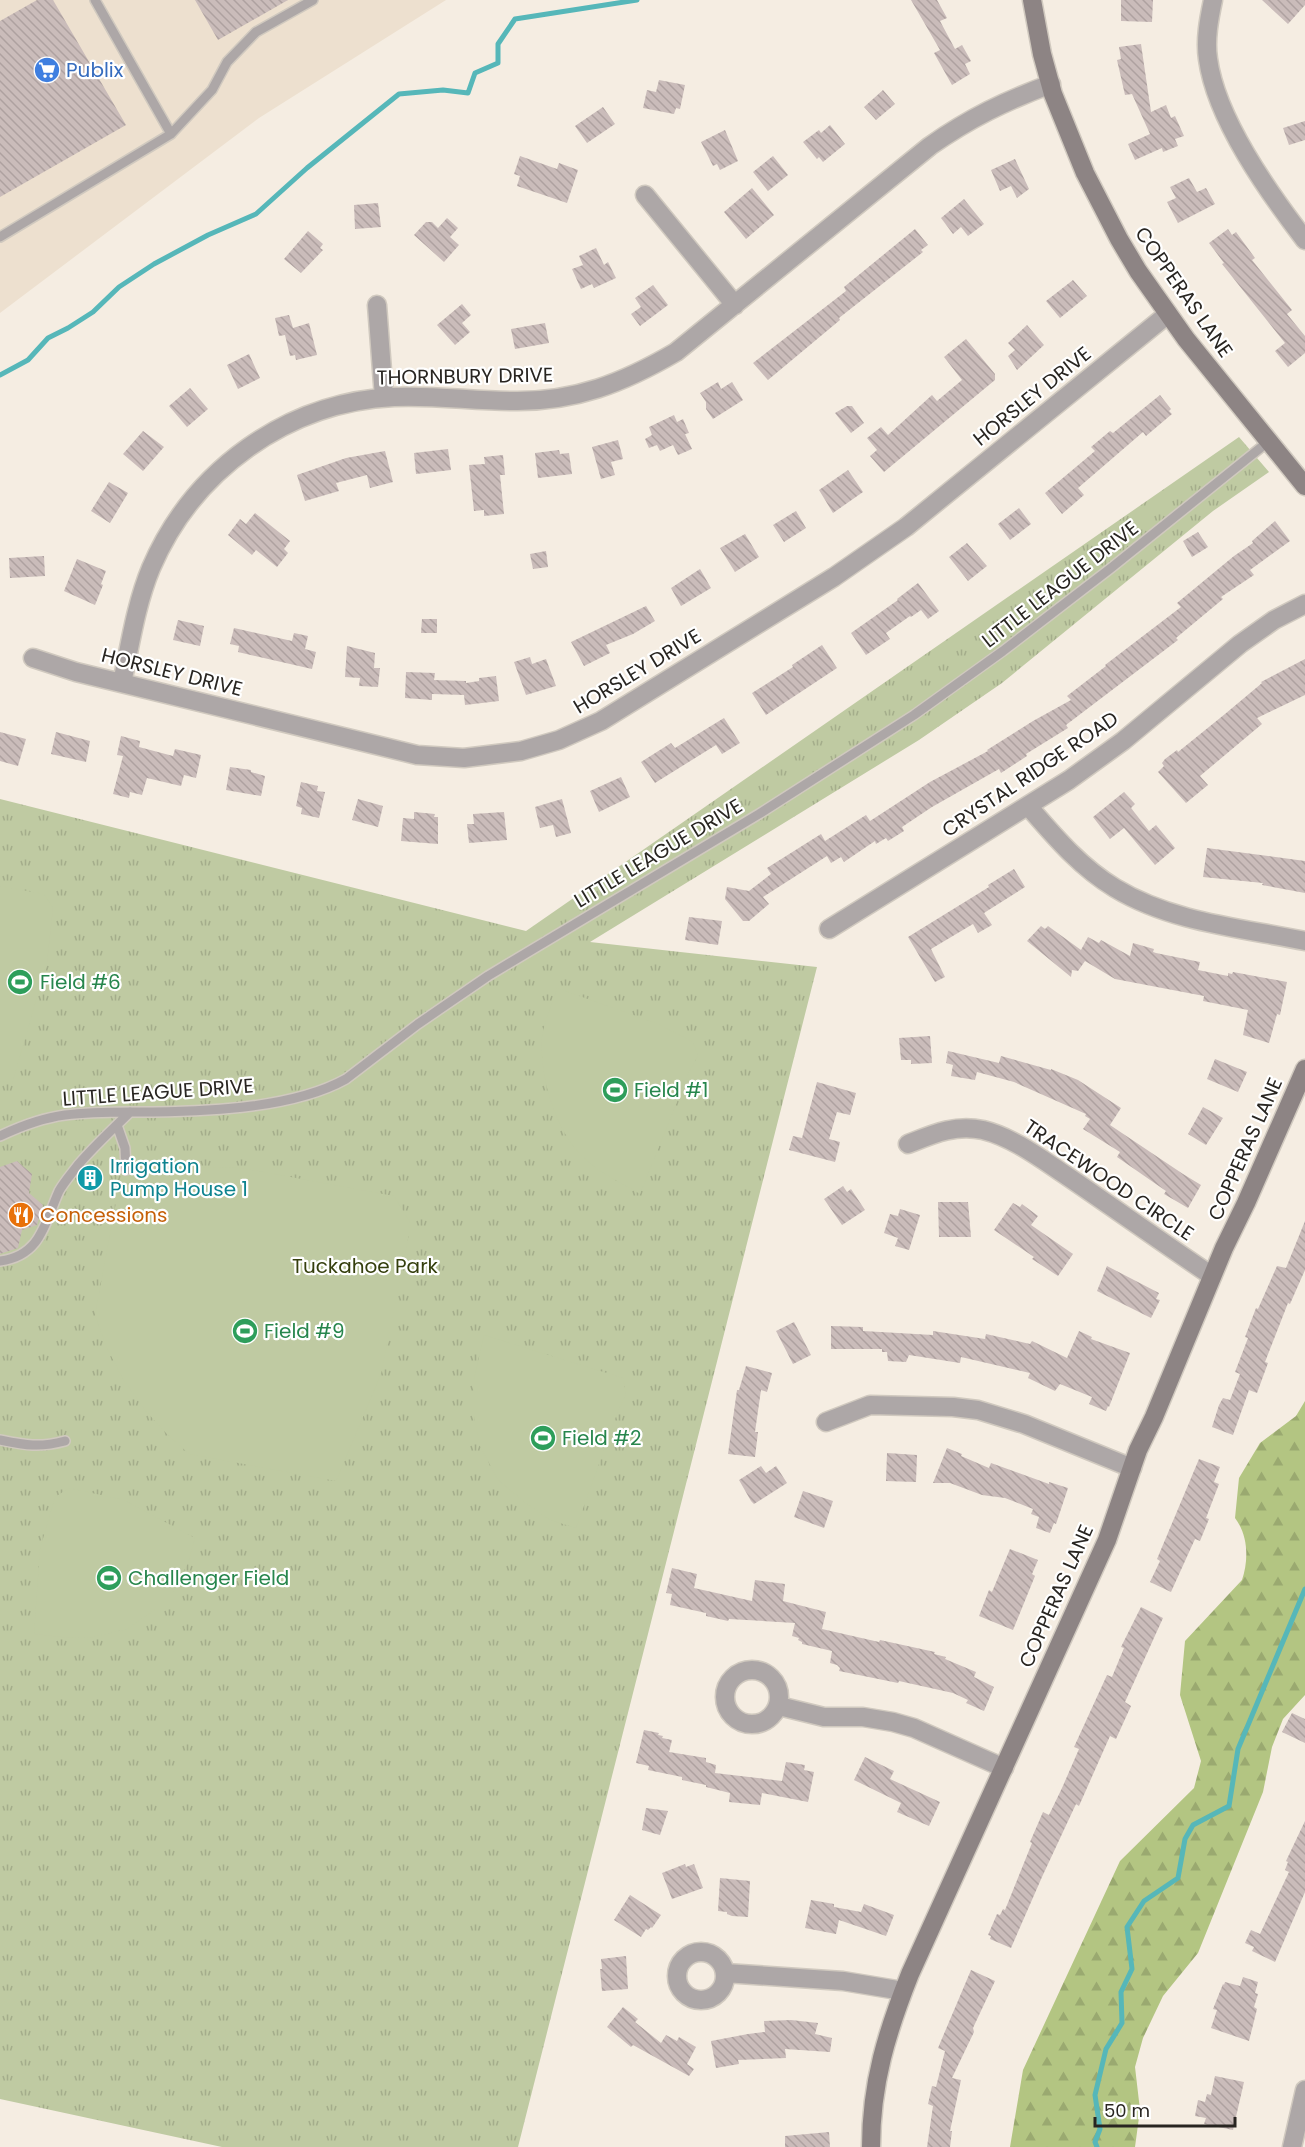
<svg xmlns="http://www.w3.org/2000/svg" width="1305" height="2147" font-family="Poppins,sans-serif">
  <defs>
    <pattern id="forest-firs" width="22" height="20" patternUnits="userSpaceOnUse" patternTransform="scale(1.5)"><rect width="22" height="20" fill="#b3c582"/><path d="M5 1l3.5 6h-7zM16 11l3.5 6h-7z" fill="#9aa970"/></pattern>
    <pattern id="park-tufts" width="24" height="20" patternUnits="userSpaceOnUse" patternTransform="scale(1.5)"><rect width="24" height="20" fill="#bfcaa2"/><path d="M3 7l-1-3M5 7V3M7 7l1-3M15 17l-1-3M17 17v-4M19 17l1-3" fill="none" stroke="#a4ad8b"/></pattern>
    <pattern id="building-back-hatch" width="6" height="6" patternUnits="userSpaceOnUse" patternTransform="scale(1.5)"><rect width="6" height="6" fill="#cabcba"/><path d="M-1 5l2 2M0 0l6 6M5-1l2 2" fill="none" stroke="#aea1a0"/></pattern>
  </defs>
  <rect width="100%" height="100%" fill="#f5ede2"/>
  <!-- built -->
  <path fill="#ede0cf" d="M0,0H446L259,118L0,313Z"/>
  <!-- forest -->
  <path fill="url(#forest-firs)" d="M1305,1401V1695L1283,1719L1272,1747L1263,1792L1198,1953L1163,1996L1143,2038L1135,2067L1140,2110L1135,2147H1010L1023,2070L1120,1861L1194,1788L1201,1761L1180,1695L1185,1641L1242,1580C1249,1559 1248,1535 1235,1518L1239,1478L1260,1443L1296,1416Z"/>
  <!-- park -->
  <path fill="url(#park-tufts)" d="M1239,437L1269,472L1213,511L1002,683L919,740L590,942L817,967L518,2147H222L0,2099V799L526,931Z"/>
  <!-- pitch -->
  <path fill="#bfcaa2" d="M0,886L44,894L53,908L47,962L12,1084L0,1081Z
    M557,988L658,1024L693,1042L698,1056L689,1072L640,1194C621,1183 598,1172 582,1156C555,1129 539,1075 542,1037C544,1021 553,1003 557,988Z
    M236,1167L394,1196L411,1224L381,1374L336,1481L189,1454L166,1433L144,1409L123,1379L106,1346L95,1315L122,1170Z
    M484,1335L623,1378L626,1394L618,1411L576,1528L550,1520L526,1503L498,1480L480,1446L474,1416V1379Z
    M69,1488L124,1500L195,1538L188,1563L173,1592L156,1609L127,1629L93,1637L70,1638L34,1634L40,1549L55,1497Z"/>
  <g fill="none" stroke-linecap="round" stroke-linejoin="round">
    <!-- stream -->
    <path stroke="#56b7b9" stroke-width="5" d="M0,375L28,360L48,338L68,328L93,312L119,287L154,264L208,235L256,214L307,168L399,94L443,90L468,93L475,73L498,63V44L515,19L637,0
      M1097,2147L1095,2142L1100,2129L1095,2095L1106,2049L1122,2023L1121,1992L1132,1969L1127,1927L1144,1901L1178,1878L1185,1839L1193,1825L1229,1806L1238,1749L1305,1589"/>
  </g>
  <!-- building -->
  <path fill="url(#building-back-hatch)" d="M37,0H53L126,125L0,197V21Z
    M195,0H288L218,40Z
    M911,0H937L947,18L940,21L955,49L962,45L971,61L965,64L970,74L952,85L934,53L940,50Z
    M1121,0H1153L1152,22L1121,21Z
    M1262,0H1305V5L1288,24Z
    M1141,44L1151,112L1166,105L1171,118L1175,116L1184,136L1175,139L1178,146L1163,152L1162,148L1135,160L1128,144L1150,134L1132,94L1125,95L1117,60L1121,59L1119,47Z
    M659,80L685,85L680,109L676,108L674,114L643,108L647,90L656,92Z
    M883,90L895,104L876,120L864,107Z
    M603,107L615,124L587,143L575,126Z
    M1305,121V140L1289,145L1283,128Z
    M830,125L845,144L823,162L819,157L817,159L803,142L819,130L821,133Z
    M725,130L738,161L720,170L717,164L713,166L701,142Z
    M520,156L557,169L559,163L578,170L567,203L517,186L520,176L514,174Z
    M773,156L788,175L768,191L753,172Z
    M1015,159L1029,189L1017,198L1011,186L1000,191L991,170Z
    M1189,178L1197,192L1206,188L1215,204L1178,223L1167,202L1176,198L1170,187Z
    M752,188L774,215L746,239L724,212Z
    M964,199L984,224L968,236L961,227L953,234L941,218Z
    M378,203L381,227L355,229L354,205Z
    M447,218L458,228L450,237L459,245L444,262L414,235L426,222H432L438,228Z
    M915,229L928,245L921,250L923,252L839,318L840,320L768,380L753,363L846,291L844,287Z
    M1228,229L1232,235L1236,232L1255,258L1252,260L1292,310L1287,314L1305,336V353L1288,367L1275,351L1285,343L1222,264L1224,263L1209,243Z
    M308,231L323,244L320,248L323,250L301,273L284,259Z
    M596,248L604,265L608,262L616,278L594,288L592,284L581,289L572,269L583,265L579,256Z
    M1073,280L1087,296L1060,318L1046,301Z
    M653,285L668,305L640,326L631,314L641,307L635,298Z
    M462,304L471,315L462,323L470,332L455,345L437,325Z
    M289,315L293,328L309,323L317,355L296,360L295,355L290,356L285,335L279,336L275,318Z
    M545,323L549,343L515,349L511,329Z
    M1027,325L1044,345L1017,370L1008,356L1015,350L1008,343Z
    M966,339L995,374V380L884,472L870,456L877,450L867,438L881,427L888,435L932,395L937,401L962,380L944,357Z
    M249,354L260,378L238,389L227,365Z
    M718,382L721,389L732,382L743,400L713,419L706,409V402L700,393Z
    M190,388L208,409L187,427L169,406Z
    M1160,395L1171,409L1169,411L1172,414L1146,436L1143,432L1078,488L1084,495L1062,514L1045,493L1095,451L1091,447L1110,431L1113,433Z
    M847,406H852L864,423L851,433L835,413Z
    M674,415L677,422L683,419L689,433L685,434L692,449L678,455L673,445L660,451L657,445L649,448L645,439L652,435L649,427Z
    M143,431L164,447L143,471L123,454Z
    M618,440L623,459L611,462L615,475L601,479L592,447Z
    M448,449L451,470L416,474L414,453Z
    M559,450L560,454L569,453L572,474L538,478L535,453Z
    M385,451L393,482L370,488L367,475L336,483L339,491L305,501L297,475L346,458Z
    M503,455L505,475H500L504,514L484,516V510L474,511L469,465L485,464L484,457Z
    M848,470L863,492L833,513L819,490Z
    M109,482L128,493L110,523L91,511Z
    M1019,508L1031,524L1010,540L998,524Z
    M796,511L806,528L784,542L773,525Z
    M255,513L290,541L284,549L288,553L277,567L256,550L252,555L228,535L240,519L246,524Z
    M1275,521L1290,541L1250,570L1254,575L1221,597L1223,599L1176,638L1178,640L1066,725L1068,728L1026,754L1027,756L1001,773L999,769L932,807L902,827L904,831L888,841L886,838L876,844L875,841L844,862L841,857L831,863L827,856L763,897L769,904L749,921H743L725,899L727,887L749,891L771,874L767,868L821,834L825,841L866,815L870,821L930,782L988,751L987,750L1033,721L1071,700L1067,696L1106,666L1105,665L1181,607L1177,603L1234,556L1253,543L1252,541Z
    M1198,532L1208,547L1192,557L1183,541Z
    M745,534L759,557L735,572L720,548Z
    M967,543L987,566L968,581L949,557Z
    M546,551L548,567L533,569L530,554Z
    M44,556L45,576L10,578L9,558Z
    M77,559L106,571L101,584L103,585L95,605L64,591Z
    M700,569L711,588L681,606L671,588Z
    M918,583L939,611L928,619L921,610L911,617L910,616L886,633L890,639L866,655L851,633L898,600L897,599Z
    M646,606L655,621L633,634L606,645L610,653L584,666L571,642Z
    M422,619H437V633H421Z
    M178,620L204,626L200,646L173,640Z
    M234,628L292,641L294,633L308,636L305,649L316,652L312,669L238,652L239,646L230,644Z
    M822,645L837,668L766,715L752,693L793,667L792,665Z
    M347,646L375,653L374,668H380L378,687L359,686L360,678L345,677Z
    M530,657L532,664L546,659L556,686L526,695L514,662Z
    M1305,659V695L1257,718L1262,724L1200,776L1208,785L1186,803L1158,772L1164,766L1162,763L1165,759L1177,750L1178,752L1225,714L1262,683L1261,682Z
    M406,672L435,673L434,680L466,681V683L479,681V678L496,676L499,701L465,705L464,695L432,694V700L405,698Z
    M724,718L740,743L722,754L716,745L655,783L641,762L671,743L675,748Z
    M0,732L26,739L18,766L0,761Z
    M56,732L90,741L86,762L51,754Z
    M121,736L140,741L139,747L173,756L175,749L201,755L196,778L184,775L181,786L147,778L142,795L130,792L129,798L113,794L123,756L117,755Z
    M230,767L251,770V772L265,776L261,796L226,790Z
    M621,777L630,797L599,812L590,791Z
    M301,782L318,786L317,791L325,792L319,818L301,814L302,808L296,806Z
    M1124,792L1135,804L1131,808L1149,831L1156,825L1175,848L1155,865L1124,828L1110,839L1093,817Z
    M358,799L383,806L378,827L352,820Z
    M562,799L571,833L556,837L553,825L540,828L535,807Z
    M414,812L435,814L434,817H438V844L401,841L403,818L414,819Z
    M504,812L507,840L469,843L467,824H474L473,814Z
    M1207,848L1305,861V893L1262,885L1263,883L1203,877Z
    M1014,869L1025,887L984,913L992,925L978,933L973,924L931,949L945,977L935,982L908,937L989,887L988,885Z
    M689,917L722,921L718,945L685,940Z
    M1041,926L1045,929L1048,926L1081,950L1088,937L1099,943L1101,940L1130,956L1133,943L1154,949L1153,952L1156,953L1200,962L1198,970L1228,976V973L1232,974L1233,972L1287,982L1280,1015L1277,1014L1269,1043L1243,1035L1248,1010L1203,1001L1204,996L1115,979L1085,961L1078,971L1072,970L1071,977L1027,941Z
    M930,1036L932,1063L911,1064V1060H901L899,1038Z
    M948,1051L999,1063L1001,1056L1051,1070V1069L1078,1080L1121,1108L1110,1125L1183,1174L1201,1185L1188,1208L1164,1194L1166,1191L1117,1157L1120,1152L1083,1129L1090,1119L1085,1116L1086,1114L1014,1082L977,1072L975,1080L951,1076L953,1065L946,1063Z
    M1215,1059L1247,1072L1238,1092L1207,1079Z
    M817,1082L856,1093L850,1115L837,1112L829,1139L840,1142L835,1162L789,1150L793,1136L802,1138Z
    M1203,1107L1223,1118L1206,1145L1188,1134Z
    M17,1161L32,1174L29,1193L43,1205L37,1225L22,1230L18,1248L0,1254V1167Z
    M843,1186L847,1192L851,1189L865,1210L842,1225L824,1199Z
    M938,1202H968L971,1237H939Z
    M1013,1203L1020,1207L1022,1204L1038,1216L1031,1225L1073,1254L1058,1276L1032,1259L1034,1257L994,1230Z
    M900,1209L920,1215L909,1250L895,1246L898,1238L884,1233L890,1214L898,1216Z
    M1305,1221V1270L1290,1304L1288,1303L1265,1362L1268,1363L1257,1393L1249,1390L1233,1435L1212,1427L1219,1405L1223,1398L1230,1400L1240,1374L1235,1372L1248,1338L1245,1337L1256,1308L1258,1309L1277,1266L1286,1268Z
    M1107,1266L1159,1293L1156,1299L1160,1300L1151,1318L1097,1291Z
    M794,1322L811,1355L793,1364L776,1331Z
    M831,1326L863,1327V1331L933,1335V1331L985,1339L986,1334L1030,1344L1032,1341L1067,1358L1079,1331L1092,1337L1091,1339L1130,1353L1109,1407L1108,1406L1106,1411L1089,1404L1092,1397L1060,1384L1055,1391L1028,1378L1030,1373L961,1357L960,1363L909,1355L906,1362L888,1361L887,1352H882V1349H831Z
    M746,1366L772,1373L767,1392L761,1390L755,1432H758L755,1457L728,1454L737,1390H739Z
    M947,1448L962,1454L961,1456L989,1468L991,1463L1049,1484V1482L1068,1488L1056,1524L1054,1523L1050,1533L1036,1528L1039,1517L1031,1514L1033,1509L1005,1498L982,1495L950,1483H933Z
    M887,1453L917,1455L916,1482L886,1481Z
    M1199,1459L1220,1467L1214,1482L1219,1484L1206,1518L1209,1519L1200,1541L1195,1539L1171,1592L1150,1582L1160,1561L1157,1559Z
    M761,1466L766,1473L776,1466L787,1483L754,1504L751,1501L739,1480Z
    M803,1491L833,1501L824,1528L794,1517Z
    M1010,1549L1038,1560L1032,1574L1035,1576L1013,1630L979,1616L989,1590L992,1592Z
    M672,1568L697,1574L694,1588L752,1601L755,1580L785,1584L783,1601L826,1612L822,1629L879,1642L880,1640L935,1652L934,1654L946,1657L945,1659L976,1672L974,1677L994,1687L984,1711L966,1703L968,1700L953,1693L899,1681L898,1683L839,1671L840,1668L837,1665L830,1663L832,1651L802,1644V1642L798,1640L799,1638L792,1636L795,1623L729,1619L728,1621L706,1616V1613L670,1605L672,1594L666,1593Z
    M1141,1607L1163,1618L1125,1702L1131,1706L1116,1739L1110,1736L1079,1806L1076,1804L1042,1877L1011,1948L990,1939L991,1936L988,1935L997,1914L1000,1915L1003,1909L1005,1910L1032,1843L1030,1842L1043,1812L1049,1815L1062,1788L1079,1749L1074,1747L1107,1675L1112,1677L1124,1648L1121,1647Z
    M1292,1713L1305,1719V1743L1282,1732Z
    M644,1730L659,1733L658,1735L663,1736L662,1738L672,1740L669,1752L706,1758V1762L716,1765L715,1773L782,1781L786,1762L805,1765L804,1770L814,1772L808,1802L762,1793L760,1805L729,1802L730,1793L706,1787V1785L682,1780V1777L648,1770L649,1766L636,1763Z
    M865,1757L894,1771L890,1779L940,1802L929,1826L897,1812L901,1803L854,1780Z
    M646,1808L668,1811L660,1835L642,1830Z
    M1305,1821V1892L1275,1962L1252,1951L1254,1947L1245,1943L1251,1930L1260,1934L1289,1872L1285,1870L1288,1862L1286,1861Z
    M685,1864L686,1867L694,1864L703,1888L672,1899L662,1873Z
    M720,1878L750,1881L748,1917L732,1916L727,1914V1912L718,1911Z
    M630,1895L661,1915L652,1928L651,1927L648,1930L646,1929L641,1937L614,1920Z
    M811,1900L834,1904V1907L861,1912L864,1904L894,1915L886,1936L839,1920L836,1934L805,1928Z
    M626,1956L628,1989L602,1991L600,1969H602L601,1959Z
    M971,1970L995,1981L973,2028L974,2032L952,2078L961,2080L950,2131H952L950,2147H927L933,2106L928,2104L932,2086L936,2087L945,2051L938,2048Z
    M1243,1977L1258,1982L1255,1993L1258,1994L1254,2007L1257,2009L1249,2041L1211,2028L1217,2010L1213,2009L1223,1984L1224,1985L1225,1982L1240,1986Z
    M623,2007L638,2019L635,2022L661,2043L666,2035L677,2041L679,2037L696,2047L687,2064L694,2069L689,2076L633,2045L631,2047L607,2027Z
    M791,2020L818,2023L815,2034L832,2038L830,2052L785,2049L786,2058L738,2060L739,2064L716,2068L711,2041L748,2034L765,2032L764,2021Z
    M1215,2076L1244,2082L1233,2130L1204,2124L1206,2118L1195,2116L1198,2100L1205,2102L1207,2094L1211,2095Z
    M829,2132L830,2147H785V2136Z"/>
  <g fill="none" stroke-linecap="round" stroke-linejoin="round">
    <!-- lane casing -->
    <g stroke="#d0c9bf" stroke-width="12">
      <path id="lane" d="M95,0L171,134L212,90L227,62L256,32L313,0
        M0,237L171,134
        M117,1125L125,1148L126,1170
        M0,1136C21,1126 42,1118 65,1115C95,1111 123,1112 153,1112C211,1111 294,1108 346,1079L418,1024L488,976L759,814L914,715L1003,651L1111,568L1269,441
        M0,1261C41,1256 45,1222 59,1191C64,1182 72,1173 78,1165C94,1146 113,1129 130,1112
        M0,1440C25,1445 39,1448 65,1441"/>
    </g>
    <!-- street casing -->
    <g stroke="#d0c9bf" stroke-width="21">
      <path id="street" d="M1213,0C1209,19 1205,40 1208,59C1216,119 1269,193 1305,240
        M645,195L735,305
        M377,305L384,397
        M33,658L76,672L417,755L464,758L521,751L559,740L601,721L834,577L906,527L1168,314
        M122,683C130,645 136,604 151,568C193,470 287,402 394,397C434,395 473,401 513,401C575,402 623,383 676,352L930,146C970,118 1005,101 1051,84
        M1028,806C1054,836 1080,867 1115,888C1171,922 1241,928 1305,941
        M829,929L1069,780L1123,741L1240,644L1274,620L1305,604
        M908,1144C933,1134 955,1124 983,1130C1012,1137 1040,1158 1064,1174C1114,1208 1163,1243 1212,1276
        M826,1422L870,1405L953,1407L978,1410L1024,1424L1132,1468
        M725 1697a27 27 0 1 1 54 0a27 27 0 1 1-54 0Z
        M779,1706L824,1717H863L893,1722L914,1728L1004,1768
        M677 1976a24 24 0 1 1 48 0a24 24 0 1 1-48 0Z
        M725,1973L843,1981L903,1991
        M1292,2147L1305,2090"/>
    </g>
    <!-- secondary casing -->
    <g stroke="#d0c9bf" stroke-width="21">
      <path id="secondary" d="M1032,0L1042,54L1053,94L1085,173L1119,239L1138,271L1186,339L1305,486
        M871,2147C871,2083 887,2032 910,1974L1107,1540L1138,1450L1154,1417L1224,1248L1246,1203L1305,1069"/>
    </g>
    <!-- lane -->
    <use href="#lane" stroke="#ada7a7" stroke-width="9"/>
    <!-- street -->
    <use href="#street" stroke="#ada7a7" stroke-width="18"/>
    <!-- secondary -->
    <use href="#secondary" stroke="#8d8484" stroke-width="18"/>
  </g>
  <!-- icons -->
  <defs>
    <g id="supermarket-disc" transform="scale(1.35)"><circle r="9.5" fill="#3f7fe0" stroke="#fff"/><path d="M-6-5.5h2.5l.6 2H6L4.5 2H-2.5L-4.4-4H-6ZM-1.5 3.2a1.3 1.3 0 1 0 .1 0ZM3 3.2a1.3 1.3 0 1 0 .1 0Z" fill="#fff"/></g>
    <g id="stadium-disc" transform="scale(1.35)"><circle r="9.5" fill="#2e9e5b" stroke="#fff"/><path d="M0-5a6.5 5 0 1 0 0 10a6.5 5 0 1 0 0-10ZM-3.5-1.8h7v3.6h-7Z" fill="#fff"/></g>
    <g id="building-disc" transform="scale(1.35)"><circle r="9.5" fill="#0f9aa8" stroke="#fff"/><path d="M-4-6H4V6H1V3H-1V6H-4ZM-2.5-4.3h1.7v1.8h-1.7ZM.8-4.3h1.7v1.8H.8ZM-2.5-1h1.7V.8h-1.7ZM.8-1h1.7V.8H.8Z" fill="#fff"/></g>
    <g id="restaurant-disc" transform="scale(1.35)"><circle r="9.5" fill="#e8710a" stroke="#fff"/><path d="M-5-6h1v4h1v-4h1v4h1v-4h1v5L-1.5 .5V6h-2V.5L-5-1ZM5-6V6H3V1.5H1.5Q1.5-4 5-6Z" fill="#fff"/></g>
  </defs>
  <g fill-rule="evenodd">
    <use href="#supermarket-disc" x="47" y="70"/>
    <use href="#stadium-disc" x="20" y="982"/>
    <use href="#stadium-disc" x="615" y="1090"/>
    <use href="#building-disc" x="90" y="1178"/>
    <use href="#restaurant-disc" x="21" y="1215"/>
    <use href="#stadium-disc" x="245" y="1331"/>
    <use href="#stadium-disc" x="543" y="1438"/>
    <use href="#stadium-disc" x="109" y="1578"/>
  </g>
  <g text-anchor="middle" stroke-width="4.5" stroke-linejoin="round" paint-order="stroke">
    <!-- shop labels -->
    <g font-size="20" fill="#366cbe" stroke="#fff" text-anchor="start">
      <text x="66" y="77">Publix</text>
    </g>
    <!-- street labels -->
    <g font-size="20" fill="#282521" stroke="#fff">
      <text transform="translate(1184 292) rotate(55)" y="7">COPPERAS LANE</text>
      <text transform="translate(465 376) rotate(-1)" y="7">THORNBURY DRIVE</text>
      <text transform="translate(1032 396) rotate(-39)" y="7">HORSLEY DRIVE</text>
      <text transform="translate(1060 584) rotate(-38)" y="7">LITTLE LEAGUE DRIVE</text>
      <text transform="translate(637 671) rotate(-31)" y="7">HORSLEY DRIVE</text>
      <text transform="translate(172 672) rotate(14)" y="7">HORSLEY DRIVE</text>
      <text transform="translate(1030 774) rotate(-34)" y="7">CRYSTAL RIDGE ROAD</text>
      <text transform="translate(658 853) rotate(-31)" y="7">LITTLE LEAGUE DRIVE</text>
      <text transform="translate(158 1092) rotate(-4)" y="7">LITTLE LEAGUE DRIVE</text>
      <text transform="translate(1245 1149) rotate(-66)" y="7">COPPERAS LANE</text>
      <text transform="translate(1109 1180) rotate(34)" y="7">TRACEWOOD CIRCLE</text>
      <text transform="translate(1056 1596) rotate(-66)" y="7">COPPERAS LANE</text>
    </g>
    <!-- leisure labels -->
    <g font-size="20" fill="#27864d" stroke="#fff" text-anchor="start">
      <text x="40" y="989">Field #6</text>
      <text x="634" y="1097">Field #1</text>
      <text x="264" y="1338">Field #9</text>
      <text x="562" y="1445">Field #2</text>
      <text x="128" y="1585">Challenger Field</text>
    </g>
    <!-- culture labels -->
    <g font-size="20" fill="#0d838f" stroke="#fff" text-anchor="start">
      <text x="110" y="1173">Irrigation<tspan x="110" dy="23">Pump House 1</tspan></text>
    </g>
    <!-- food labels -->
    <g font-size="20" fill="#c56008" stroke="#fff" text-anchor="start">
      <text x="40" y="1222">Concessions</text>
    </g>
    <!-- park labels -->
    <g font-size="20" fill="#353f0d" stroke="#fff">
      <text x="365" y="1273">Tuckahoe Park</text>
    </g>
  </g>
  <!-- scale -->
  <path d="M1095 2117v9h140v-9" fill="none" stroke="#282521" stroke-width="3"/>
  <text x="1104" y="2117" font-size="18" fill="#282521" stroke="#ffffff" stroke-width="4.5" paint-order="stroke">50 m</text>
</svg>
